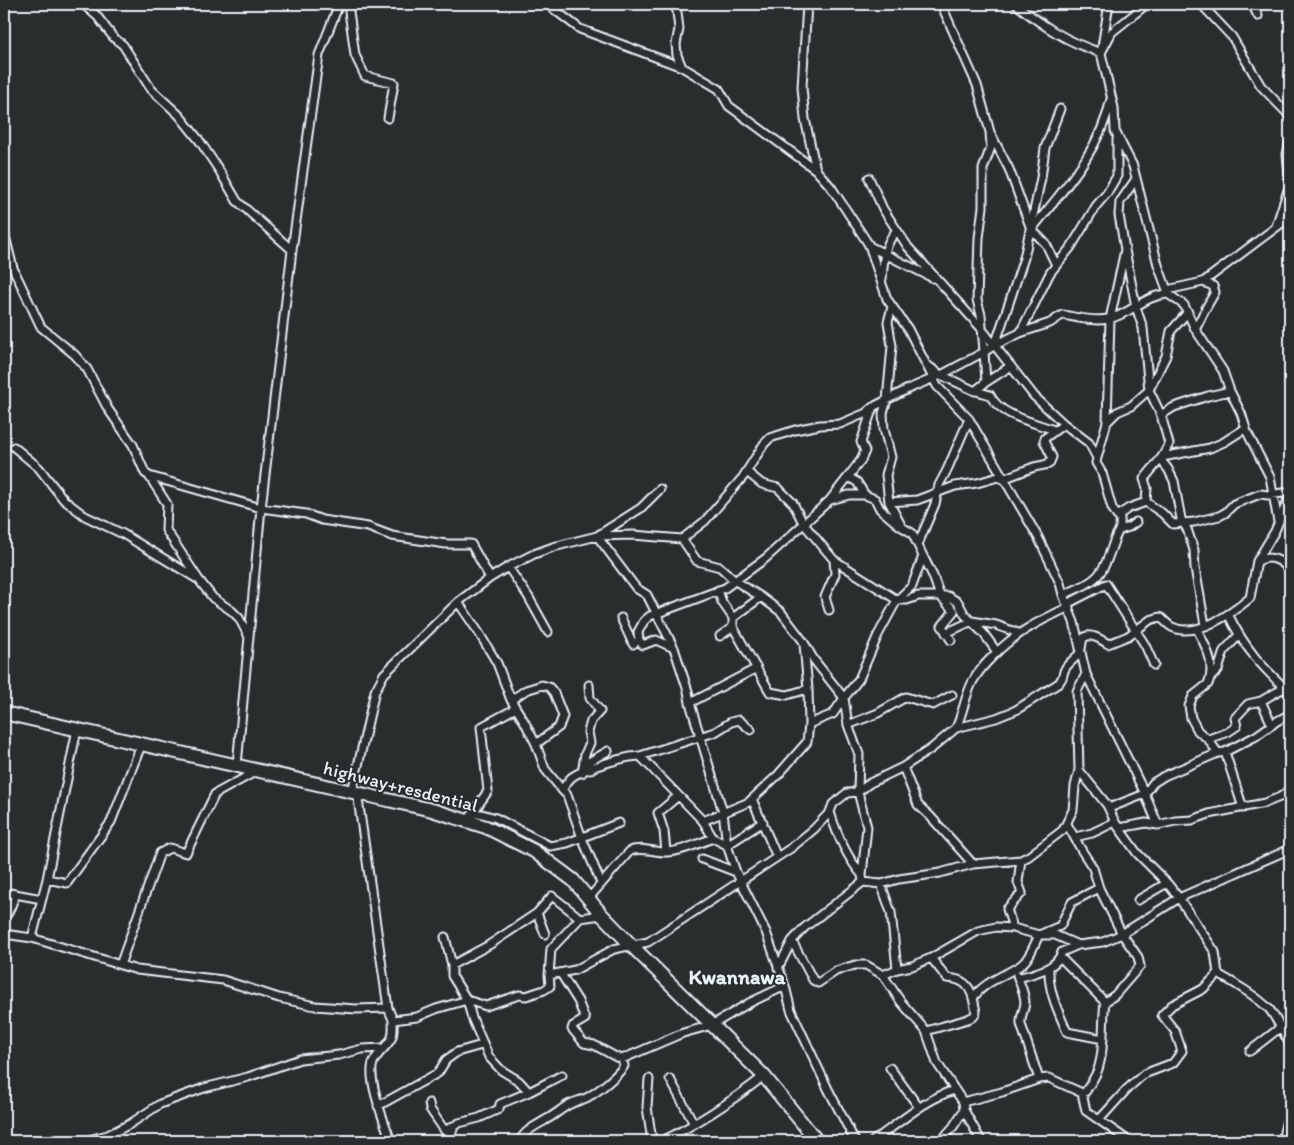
<svg xmlns="http://www.w3.org/2000/svg" width="1294" height="1145" font-family="Itim,sans-serif">
  <rect width="100%" height="100%" fill="#2a2d2e"/>
  <filter id="ink" filterUnits="userSpaceOnUse"><feTurbulence type="fractalNoise" baseFrequency=".02" numOctaves="2"/><feDisplacementMap in="SourceGraphic" scale="10" xChannelSelector="R" yChannelSelector="G"/><feConvolveMatrix kernelMatrix="1 2 1 2 8 2 1 2 1" color-interpolation-filters="sRGB"/></filter>
  <g filter="url(#ink)">
    <g fill="none" stroke-linecap="round" stroke-linejoin="round">
      <!-- street casing -->
      <g stroke="#e8f1f8" stroke-width="11">
        <path id="street" d="M83,4L97,16L113,37L123,45L151,89L179,115L199,140L219,170L237,201L292,250
          M348,4L355,55L365,76L394,83L388,118
          M547,4L580,29L682,67
          M676,4L679,29L676,44L677,55L682,67L719,89L729,106L816,170
          M807,4L802,87L805,119L816,170L831,187L869,245L887,299L908,329L937,386L969,419L1038,537L1060,583L1063,595L1074,622L1086,674L1145,794L1158,825
          M1016,4C1044,27 1066,41 1101,53L1109,4
          M1147,4L1112,32L1101,53L1114,108L1115,131L1133,166L1158,265L1167,290L1203,282
          M1201,4L1232,37L1261,86L1289,115L1290,119
          M1252,4L1258,16
          M991,134L1009,169L1031,229L1046,244L1056,265
          M1290,141L1287,154L1290,185
          M869,178L883,209L908,247L981,328L1034,396L1064,424L1089,443L1097,458L1096,463L1102,473L1112,508L1117,516
          M1276,226L1290,184
          M1032,229C1064,189 1100,151 1111,99
          M4,232L13,268L41,327L75,355L87,369L108,409L133,445L145,473L149,476L167,504L166,530L199,580
          M869,246L933,278
          M882,279C884,259 883,247 896,231
          M1168,294L1184,305L1195,329
          M1020,333L1050,323L1062,315C1077,317 1092,322 1108,319C1130,315 1144,295 1168,294L1167,290
          M995,345L1024,258L1041,178L1045,148L1060,109
          M927,365L941,375L984,352L981,315L977,300L979,238L983,207V169L991,147L990,132L977,85L941,4
          M986,382L1011,366
          M975,391L986,382L984,352L995,345L1020,333L1050,273L1071,247L1096,206L1107,193L1117,176V139
          M1230,391L1223,371L1195,329C1200,322 1201,317 1205,310C1208,304 1212,298 1215,292L1213,286L1203,282L1290,217
          M873,407L861,442L865,451L861,460L848,477L857,482L865,495L875,499L880,509L899,525
          M1161,415L1174,407L1208,396L1230,391L1241,413L1247,432L1270,477L1278,522
          M1107,422L1117,412L1131,406L1149,390L1166,356L1171,331L1188,312
          M14,447L39,468L64,500L85,516L123,534L199,580L213,598L232,611L239,618L249,637
          M1162,457L1210,448L1224,442L1246,428
          M1097,458L1107,422L1110,319L1125,250L1119,215L1120,202L1136,179
          M1160,459L1168,469L1174,481L1181,519L1187,529L1194,550L1195,568L1205,625
          M747,472L762,484L778,488L793,503L803,523L834,560L897,600H907L918,596H948L958,602L965,615L984,634L997,652
          M149,476L261,508L306,514L322,520L368,527L392,536L446,544H471L490,578
          M660,489L641,508L597,536L636,588L647,595L674,648L688,691L690,703L723,812L727,845L736,872L766,932L785,986L791,1010L828,1089L855,1141
          M830,500L848,477
          M889,502L917,500L955,486L977,483L998,477L1003,479L1034,467L1049,464L1052,457L1044,441L1045,438L1064,424
          M1146,502L1162,513L1173,524L1194,522L1219,516L1225,513L1234,504L1260,494L1268,495L1290,492
          M1120,530L1129,527L1136,522
          M918,544L935,504L939,485L947,470L969,419
          M923,556L933,576L940,596L954,611L942,626L951,640
          M1258,561C1270,554 1282,560 1290,571
          M508,567L528,596L548,632
          M718,590L722,602L733,618
          M1063,595C1099,579 1101,579 1114,541C1118,530 1121,532 1120,518L1117,516L1129,508L1146,502L1147,488L1144,479L1162,457L1169,444L1161,415L1149,390L1143,328L1136,307L1125,250
          M458,602L479,633L497,663L511,700L524,721L536,744L545,769L562,790
          M1067,604L1106,584L1145,645L1154,665
          M829,610L825,597L835,574L834,560
          M1228,614C1245,649 1262,667 1290,693
          M621,618L633,644L639,640
          M733,627L770,692L787,695L808,689
          M1197,629C1205,646 1214,659 1210,678
          M946,633L972,621L996,625L1018,633
          M720,636L733,627V618L761,597
          M804,644L808,689L809,724
          M674,648L656,640L643,645L639,640L638,632L644,621L650,616L725,588L766,558L830,500L849,495H865
          M511,700L526,690L542,685L549,687L554,693L563,716L559,727L536,744
          M1261,701L1272,725
          M690,703L757,668
          M848,725L878,713L906,697L933,705L952,695
          M956,728C963,713 965,696 973,681C978,672 985,664 992,657C1015,633 1039,621 1069,607
          M1208,739L1228,732L1237,726L1235,718L1248,704L1261,701L1284,688
          M1225,752L1243,808
          M1218,753L1208,739L1198,731L1191,718L1189,706L1193,696L1208,684L1210,678L1218,670L1224,651L1238,636
          M640,756L703,821
          M237,765L261,508L292,250L319,55L339,4
          M903,767L918,805L930,816L973,864
          M590,770L587,763L608,751
          M1079,770L1107,805L1115,822
          M582,773L585,754L590,743L588,732L591,721L600,711L590,698L589,685
          M352,792L375,691L384,674L458,602L490,578L508,567L534,554L553,547L597,536L633,535L682,539L705,521L743,477L764,444L770,438L795,430L820,425L840,424L866,413L873,407L908,389L941,375L973,390L990,395C1000,416 1033,422 1054,430
          M357,792L388,1008L393,1020
          M752,799L777,857
          M1109,808L1145,794L1153,783L1164,776L1218,753L1225,752L1256,736L1277,721L1290,714
          M830,812C837,835 846,856 862,875
          M472,814L488,791L481,727L516,708
          M468,821L472,814H482L496,818L550,846L567,843L619,823
          M1075,837L1092,833L1115,822L1119,828L1146,823L1158,825L1175,821L1192,820L1209,814L1265,803L1280,797L1290,790
          M713,838L727,845L763,822
          M666,852L664,831L658,813L677,797
          M702,859L736,872
          M47,879L67,883L111,822L142,743
          M863,882L862,875L867,827L858,792L859,754L848,725L844,698L859,679L878,635L897,600L912,586L923,556L912,533L902,527L889,502L886,475L891,457L884,429L883,413L887,400L892,346L888,322L892,307
          M601,883L582,838L567,795L562,790C565,786 568,780 572,777C583,769 626,756 640,756L715,732L731,722L739,720L751,730
          M881,884L891,912L897,969
          M4,892L42,899
          M589,898L630,851C643,846 655,853 668,852C684,851 699,843 713,838L703,821L749,802L752,799L778,775L807,742L809,724L833,714L844,698L814,660L803,641L781,612L761,597L734,580L720,567L697,561L682,539
          M1138,900L1167,883
          M8,913L16,894
          M537,913L545,934
          M1013,928L1007,909L1022,893L1018,882L1021,860
          M4,934L32,938L137,970L223,980L279,998L315,1006L356,1009L388,1008
          M445,937L452,965V976L467,1000L472,1018L489,1057L501,1070L519,1081L529,1092
          M32,938L47,879L77,729
          M792,941L813,980L818,983L836,971L855,965H866L883,975L901,1002L926,1031L937,1063L963,1102L964,1110L981,1141
          M1060,957L1105,1002
          M931,958L947,978C962,979 969,984 973,998
          M120,965L160,853L170,848L186,853L215,794L257,771
          M452,965L489,945L537,913L552,896L580,918
          M778,968L792,941L804,928L863,882L881,884L899,879L940,873L973,864L1021,860L1029,856L1063,830L1073,810L1075,786L1079,770L1077,691L1086,674
          M1049,968C1048,991 1058,1011 1067,1032L1103,1039
          M561,974L578,1001L585,1019L573,1026L572,1029L584,1043L594,1045L616,1057L622,1059L683,1033L712,1025L749,1003L785,986
          M1218,974C1233,982 1259,998 1270,1010C1278,1021 1283,1033 1290,1044
          M549,975L575,970L614,949L648,942L791,848L814,829L830,812L833,804L847,793L858,792L870,783L903,767L931,749L956,728L996,718L1016,710L1059,683C1065,675 1062,674 1065,669C1068,663 1075,659 1079,654C1082,650 1081,644 1083,639C1088,631 1102,640 1108,644L1128,636L1150,620L1160,617C1164,620 1168,625 1172,627C1196,639 1232,613 1250,598L1257,561L1275,531L1290,495
          M883,975L897,969L912,966L931,958L978,931L996,927L1013,928L1039,935H1055L1078,945L1103,942L1122,934L1179,898L1290,849
          M1017,975L1018,978C1034,973 1056,970 1062,952L1078,945
          M1018,978C1021,986 1025,995 1025,1003C1024,1011 1020,1016 1021,1024L1039,1079
          M926,1031L968,1019L974,1016L976,1012L973,998C985,981 1004,976 1021,965C1030,958 1034,945 1039,935L1060,926L1072,902L1099,888
          M1250,1051L1281,1027
          M890,1068L918,1106
          M649,1079L647,1107L652,1141
          M670,1079L694,1124
          M1082,1093L1086,1111L1129,1141
          M963,1102L1002,1092L1039,1079L1049,1078L1082,1093L1086,1091C1090,1084 1097,1075 1099,1066C1105,1046 1102,1023 1105,1002L1115,995L1140,966L1138,957L1122,934L1099,888L1093,868L1082,851L1067,824
          M429,1103L430,1109L445,1131L453,1126
          M378,1106L438,1073L446,1060L457,1052L482,1045
          M1099,1120L1127,1089L1144,1074L1173,1063L1182,1051L1175,1031L1162,1015L1172,1005L1203,989L1218,974L1215,952L1179,898L1167,883L1137,853L1119,828
          M84,1141L108,1135L130,1124L160,1104L204,1088L248,1077L300,1059L339,1055L362,1049L383,1048
          M391,1141C385,1124 367,1080 373,1063C377,1053 386,1048 391,1039C394,1034 393,1025 393,1020L417,1017L436,1009L467,1000L486,1006L519,995L526,996L544,990L550,986L549,975L551,949L580,918L602,915
          M449,1141L454,1126L459,1123L479,1118L499,1109L500,1104L529,1092L562,1075
          M520,1141C525,1130 536,1126 547,1119C555,1115 562,1108 570,1104C576,1101 583,1100 588,1097C599,1091 617,1076 624,1066L622,1059
          M662,1141C699,1123 732,1101 764,1076
          M873,1141C901,1122 922,1101 954,1090
          M943,1141L946,1135L953,1127L964,1110
          M1282,1141L1290,1107"/>
      </g>
      <!-- highway casing -->
      <g stroke="#e8f1f8" stroke-width="16">
        <path id="highway" d="M4,713L432,810L486,827L534,851L573,880L602,915L632,946L764,1076L817,1141"/>
      </g>
      <!-- street -->
      <use href="#street" stroke="#2a2d2e" stroke-width="7"/>
      <!-- highway -->
      <use href="#highway" stroke="#2a2d2e" stroke-width="12"/>
    </g>
  </g>
  <g text-anchor="middle" stroke-width="4" stroke-linejoin="round" paint-order="stroke">
    <!-- street labels -->
    <g font-size="19" fill="#e8f1f8" stroke="#2a2d2e">
      <text transform="translate(401 786) rotate(14)" y="7">highway+resdential</text>
    </g>
    <!-- quarter labels -->
    <g font-size="21" font-weight="bold" fill="#e8f1f8" stroke="#2a2d2e">
      <text x="737" y="984">Kwannawa</text>
    </g>
  </g>
  <!-- margin -->
  <rect width="1294" height="1145" fill="none" stroke="#2a2d2e" stroke-width="20"/>
  <rect x="10" y="10" width="1274" height="1125" fill="none" stroke="#e8f1f8" stroke-width="2" filter="url(#ink)"/>
</svg>
